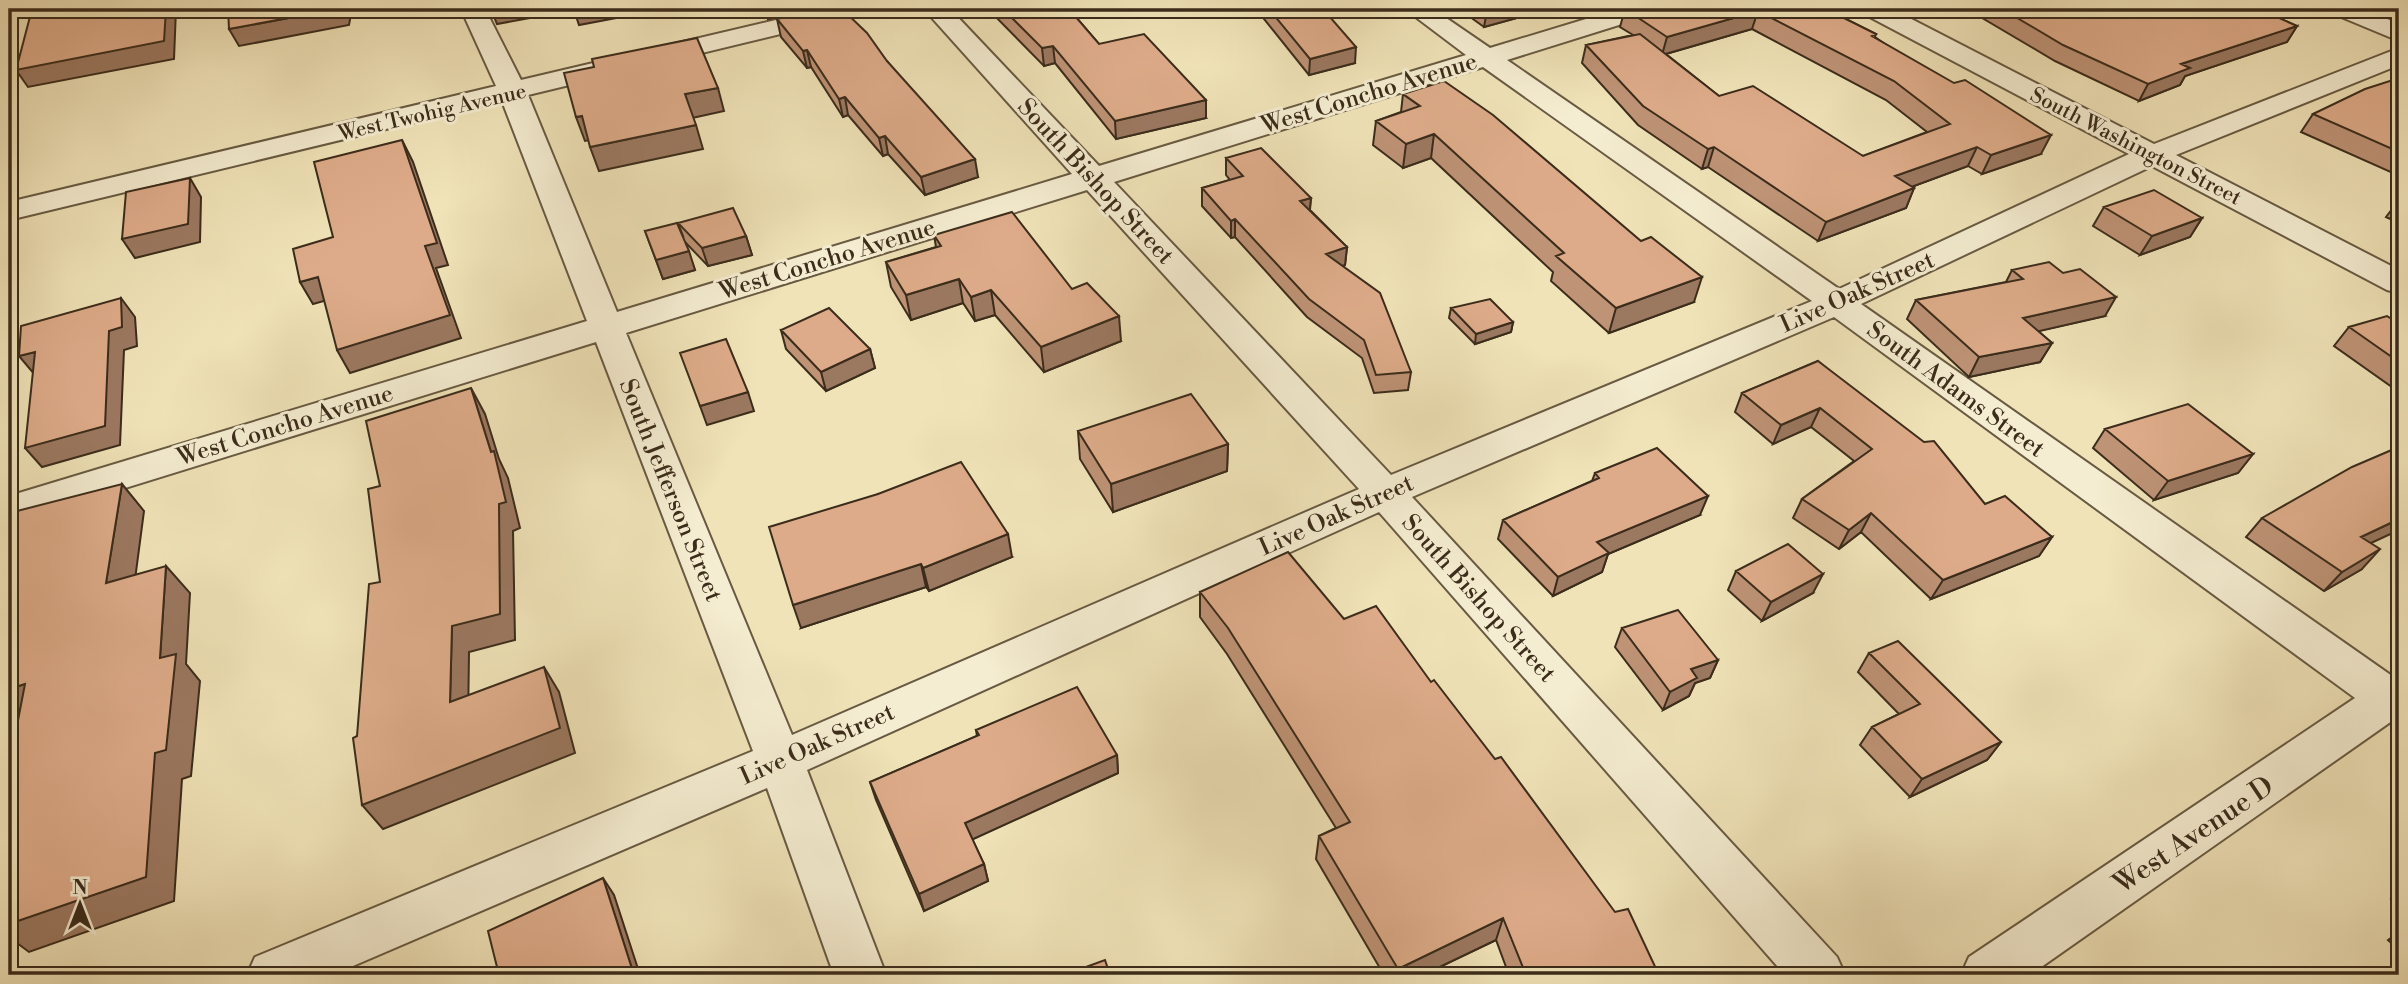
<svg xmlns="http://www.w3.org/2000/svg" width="2408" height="984" font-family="'Libre Bodoni',serif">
  <rect width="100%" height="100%" fill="#f0e3b8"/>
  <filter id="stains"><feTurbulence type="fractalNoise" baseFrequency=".00286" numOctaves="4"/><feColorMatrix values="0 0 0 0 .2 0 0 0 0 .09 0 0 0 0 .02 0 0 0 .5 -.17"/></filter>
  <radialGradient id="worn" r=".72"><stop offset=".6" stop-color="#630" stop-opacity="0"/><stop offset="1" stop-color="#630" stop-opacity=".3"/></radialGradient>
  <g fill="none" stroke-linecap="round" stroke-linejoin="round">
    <!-- minor casing -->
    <g stroke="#685a42" stroke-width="4">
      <path id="minor" d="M461,9H485L521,80L823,9H867L863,14L528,95L617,312L1072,174L924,9H950L1099,166L1466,55L1405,9H1433L1490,48L1619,9H1657L1654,14L1507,60L1839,289L2129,154L1864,14L1861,9H1892L2154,144L2399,48V65L2176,155L2399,270V293L2387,290L2152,166L1861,304L2392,676L2399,674V716L2030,975H1961L1969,957L2355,698L1834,317L1412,497L1837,957L1845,975H1785L1379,512L807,770L886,975H834L767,788L332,975H247L255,957L753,751L596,342L9,524V496L587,321L502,101L9,220V202L496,86ZM1483,67L1812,301L1391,475L1114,182ZM1087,190L1359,489L792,735L626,333Z
        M2330,9H2364L2399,24V41L2334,14Z"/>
    </g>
    <!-- minor -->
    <use href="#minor" fill="#f5edd1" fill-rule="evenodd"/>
  </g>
  <!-- wall -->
  <path fill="#be9376" stroke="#3b2c1b" stroke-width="2" fill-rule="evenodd" d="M762,9H817L768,19Z
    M988,9H1069L1099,44L1206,118L1116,139L1055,63L1044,66Z
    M1256,9H1323L1355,63L1309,75Z
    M1459,9H1550L1484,27Z
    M1625,9H1826L1876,34L1875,37L2041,154L1982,174L1968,166L1911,187L1914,188L1906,208L1818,241L1708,167L1702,169L1638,125L1582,63L1586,45L1633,35L1620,27ZM1752,29L1886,100L1927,132L1863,156L1719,96L1666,54Z
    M1967,9H2259L2297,26L2287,42L2185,76L2180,85L2139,101L2055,61Z
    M777,19L887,61L978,177L925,195L888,154L883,156L848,115L843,117L811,67L807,68L781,37Z
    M2399,78V172L2395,174L2301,132L2313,114Z
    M1403,94L1694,302L1609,333L1551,281L1553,272L1431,158L1403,168L1373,145L1376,121L1401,112Z
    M1226,158L1311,198L1310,210L1347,247L1345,265L1343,266L1411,372L1408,390L1374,393L1362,358L1307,317L1235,237L1231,238L1202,206V188L1230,180L1226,175Z
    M2399,200V223L2386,217Z
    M2104,207L2202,218L2190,237L2140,255L2093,226Z
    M678,223L746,236L752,255L708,266L685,242L695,270L663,279L645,231L683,236Z
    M934,235L1072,289L1121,341L1044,372L995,315L975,321L963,303L911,320L891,287L886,262L936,247Z
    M2012,270L2105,316L2038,331L2052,343L2040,362L1969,377L1907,319L1916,300L2006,282Z
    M1451,308L1513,322L1511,332L1475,344L1449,318Z
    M2399,324V392L2334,346L2349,327Z
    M781,330L870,349L875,368L826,391L786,349Z
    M1818,361L1985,504L2052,537L2039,556L1931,599L1861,532L1839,549L1793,518L1802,499L1854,461L1811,427L1773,444L1735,412L1742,393Z
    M2105,429L2253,454L2238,473L2154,500L2093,448Z
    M1078,431L1228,444L1227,471L1113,512L1080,459Z
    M1595,473L1700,515L1608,554L1602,572L1553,596L1498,539L1503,520L1592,481Z
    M878,494L1012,557L929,591L926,587L801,628Z
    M2262,518L2370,543L2362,569L2324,591L2246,537Z
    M1736,571L1813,593L1762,621L1728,590Z
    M1200,592L1344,619L1431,682L1659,975H1509L1496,940L1423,975H1384L1316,859L1319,836L1336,828L1227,654L1200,617Z
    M1622,628L1718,660L1710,678L1695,683L1689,696L1663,710L1615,647Z
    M1869,653L2001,742L1987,760L1910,797L1860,745L1872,727L1899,714L1858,672Z
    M976,730L1117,755L1118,773L972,839L984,864L988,881L924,911L876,800L870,782L977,736Z
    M2399,893V906L2391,899Z
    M2399,932V950L2388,940Z"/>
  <!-- shaded-wall -->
  <path fill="#9b7860" stroke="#3b2c1b" stroke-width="2" d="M166,9H176L174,59L28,87L16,70Z
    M337,9H352L349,25L239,46L229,29Z
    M491,9H659V10L579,25L574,10L497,24Z
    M766,9H817L768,19Z
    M1491,9H1550L1484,27L1487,10Z
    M1599,9H1611L1598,13Z
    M1758,11L1752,29L1662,55L1667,37Z
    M2297,26L2287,42L2185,76L2180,85L2139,101L2148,84L2181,64Z
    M1053,46L1055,63L1044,66L1042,48Z
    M1356,47L1355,63L1309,75L1310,59Z
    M807,50L811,67L807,68L803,51Z
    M718,88L724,111L692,118L685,94Z
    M845,97L848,115L843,117L839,99Z
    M1206,100V118L1116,139L1115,121Z
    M582,116L591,140L585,141L576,117Z
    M696,125L703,149L599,171L590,147Z
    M1434,134L1431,158L1403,168L1406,144Z
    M2051,135L2041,154L1982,174L1991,155Z
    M885,136L888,154L883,156L879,138Z
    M402,140L413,162L448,265L436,268L461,338L350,373L337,350L425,246Z
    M1714,147L1708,167L1702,169L1708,149Z
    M1977,147L1968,166L1887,196L1895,176Z
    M975,159L978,177L925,195L921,177Z
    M190,178L201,197L200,242L135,258L122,239Z
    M1914,188L1906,208L1818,241L1826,222Z
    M1311,198L1309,215L1300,201Z
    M2202,218L2190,237L2140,255L2152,236Z
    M1235,219V237L1231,238V221Z
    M746,236L752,255L708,266L702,248Z
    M1347,247L1345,265L1325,272L1326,254Z
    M689,251L695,270L663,279L656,260Z
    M318,277L331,299L313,304L300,282Z
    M1702,277L1694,302L1609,333L1616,308Z
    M959,279L963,303L911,320L906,295Z
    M991,290L995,315L975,321L971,297Z
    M2116,297L2105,316L2013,337L2023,318Z
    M121,298L135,317L137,346L124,350L120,445L42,467L25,448L109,331Z
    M1119,316L1121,341L1044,372L1041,347Z
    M1513,322L1511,332L1475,344L1476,334Z
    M2052,343L2040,362L1969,377L1979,357Z
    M870,349L875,368L826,391L821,372Z
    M35,352V375L19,356Z
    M471,388L485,414L499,459L508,478L520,528L513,531L515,640L469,652L468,727L450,702L452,626L491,452Z
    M748,392L754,411L707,425L700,406Z
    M1820,408L1811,427L1773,444L1781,425Z
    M1228,444L1227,471L1113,512L1111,484Z
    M2253,454L2238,473L2154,500L2168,481Z
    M122,484L144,511L131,610L106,583Z
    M1708,496L1700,515L1608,554L1602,572L1553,596L1558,577L1597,542Z
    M1871,513L1861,532L1839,549L1849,530Z
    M2399,519V530L2343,556L2361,537Z
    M1008,534L1012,557L929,591L923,568Z
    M2052,537L2039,556L1931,599L1943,580Z
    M2380,549L2362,569L2324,591L2342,572Z
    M921,564L926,587L801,628L793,605Z
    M166,566L190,593L186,664L200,681L191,776L182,779L174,901L29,952L9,937V924L155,753L160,658Z
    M1823,574L1813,593L1762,621L1771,602Z
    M1718,660L1710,678L1695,683L1689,696L1663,710L1670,692L1691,669Z
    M544,667L559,692L575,753L383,829L362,805Z
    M25,684L54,711L16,722L9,716V689Z
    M2001,742L1987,760L1910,797L1922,779Z
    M1117,755L1118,773L969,841L965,823Z
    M17,795L33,825L9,805V798Z
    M984,864L988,881L924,911L919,894Z
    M603,878L614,895L640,975H634Z
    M1503,918L1496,940L1423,975H1396L1398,969Z"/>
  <!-- building -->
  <path fill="#ddab89" stroke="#3b2c1b" stroke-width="2" d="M32,9H166L164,41L16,70Z
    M228,9H337L229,29Z
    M821,9H842L867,33L887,61L975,159L921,177L885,136L879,138L845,97L839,99L807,50L803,51L777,19Z
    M1003,9H1069L1099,44L1144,34L1206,100L1115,121L1053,46L1042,48Z
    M1269,9H1323L1356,47L1310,59Z
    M1625,9H1826L1876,34L1872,36L1954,83L1965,80L2051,135L1991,155L1977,147L1895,176L1914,188L1826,222L1714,147L1708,149L1643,106L1586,45L1640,34L1719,96L1753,86L1863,156L1950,124L1894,81L1758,11L1667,37Z
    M2002,9H2259L2297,26L2181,64L2190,68L2148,84L2063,45Z
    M697,38L718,88L685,94L696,125L590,147L582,116L576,117L564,73L594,67L592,59Z
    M2399,78V152L2313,114L2365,89Z
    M1444,81L1493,115L1641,241L1651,237L1702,277L1616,308L1556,256L1564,253L1434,134L1406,144L1376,121L1420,106L1403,94Z
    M402,140L437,243L425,246L450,315L337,350L318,277L300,282L293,249L333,237L314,162Z
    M1261,148L1311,198L1300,201L1347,247L1326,254L1380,293L1411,372L1376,375L1364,340L1309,299L1235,219L1231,221L1202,188L1243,176L1226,158Z
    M190,178L188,224L122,239L126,192Z
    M2154,190L2202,218L2152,236L2104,207Z
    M733,208L746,236L702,248L678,223Z
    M1012,212L1072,289L1087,283L1119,316L1041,347L991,290L971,297L959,279L906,295L886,262L941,246L934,235Z
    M677,223L689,251L656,260L645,231Z
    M2049,262L2063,273L2080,269L2116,297L2023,318L2052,343L1979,357L1916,300L2023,279L2012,270Z
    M121,298L122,327L109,331L105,426L25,448L35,352L19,356L21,326Z
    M1490,299L1513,322L1476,334L1451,308Z
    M829,308L870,349L821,372L781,330Z
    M2387,316L2399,324V362L2349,327Z
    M726,339L748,392L700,406L680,353Z
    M1818,361L1924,442L1934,441L1985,504L2005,496L2052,537L1943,580L1871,513L1849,530L1802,499L1872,449L1820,408L1781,425L1742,393Z
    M471,388L491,452L494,451L506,502L499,504L500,614L452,626L450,702L544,667L560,728L362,805L353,738L357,736L369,584L380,582L368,489L380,486L366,421Z
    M1191,394L1228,444L1111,484L1078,431Z
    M2188,404L2253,454L2168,481L2105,429Z
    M1657,448L1708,496L1597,542L1609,553L1558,577L1503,520L1599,478L1595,473Z
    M2394,449L2399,453V519L2361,537L2380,549L2342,572L2262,518L2352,467Z
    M961,462L1008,534L923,568L921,564L793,605L769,527L878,494Z
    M122,484L106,583L166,566L160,658L176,654L166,750L155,753L146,877L9,924V850L17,795L9,798V767L25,684L9,689V548L17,511Z
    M1788,544L1823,574L1771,602L1736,571Z
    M1288,552L1344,619L1376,606L1431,682L1434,680L1495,759L1501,757L1615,912L1628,909L1659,975H1526L1503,918L1398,969L1319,836L1350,822L1228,628L1200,592Z
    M1678,610L1718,660L1691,669L1697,678L1670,692L1622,628Z
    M1898,641L2001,742L1922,779L1872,727L1920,704L1869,653Z
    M1077,687L1117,755L965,823L984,864L919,894L870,782L979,735L976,730Z
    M603,878L634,975H499L488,931Z
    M1105,960L1110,975H1064Z"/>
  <g text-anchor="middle" stroke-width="6" stroke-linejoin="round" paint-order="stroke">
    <!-- far-street labels -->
    <g font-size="21" fill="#3b2c1b" stroke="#f5edd1">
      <text transform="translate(432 112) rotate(-13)" y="7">West Twohig Avenue</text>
      <text transform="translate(2136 146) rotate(27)" y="7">South Washington Street</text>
    </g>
    <!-- street labels -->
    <g font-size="24" fill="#3b2c1b" stroke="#f5edd1">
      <text transform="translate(1369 93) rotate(-17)" y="8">West Concho Avenue</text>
      <text transform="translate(1096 181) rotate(47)" y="8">South Bishop Street</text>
      <text transform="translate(827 259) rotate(-17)" y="8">West Concho Avenue</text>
      <text transform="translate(1857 292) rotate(-24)" y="8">Live Oak Street</text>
      <text transform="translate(1956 389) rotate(36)" y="8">South Adams Street</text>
      <text transform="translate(285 425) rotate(-17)" y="8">West Concho Avenue</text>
      <text transform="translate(671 490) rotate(68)" y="8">South Jefferson Street</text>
      <text transform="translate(1336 515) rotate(-24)" y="8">Live Oak Street</text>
      <text transform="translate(1479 598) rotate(48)" y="8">South Bishop Street</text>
      <text transform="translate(817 744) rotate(-24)" y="8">Live Oak Street</text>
    </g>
    <!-- near-street labels -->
    <g font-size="28" fill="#3b2c1b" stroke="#f5edd1">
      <text transform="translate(2193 834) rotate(-34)" y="10">West Avenue D</text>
    </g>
  </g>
  <!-- margin -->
  <rect width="2408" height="984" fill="none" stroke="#f0e3b8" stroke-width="35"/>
  <rect x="10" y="10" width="2387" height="963" fill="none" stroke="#3b2c1b" stroke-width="3.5"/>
  <rect x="18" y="18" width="2373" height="949" fill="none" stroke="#3b2c1b" stroke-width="2"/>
  <!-- north arrow -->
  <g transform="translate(80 904)" stroke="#f5edd1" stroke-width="5" paint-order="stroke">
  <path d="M0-5L12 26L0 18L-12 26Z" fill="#3b2c1b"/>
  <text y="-10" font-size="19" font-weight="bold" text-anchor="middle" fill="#3b2c1b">N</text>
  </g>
  <rect width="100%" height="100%" filter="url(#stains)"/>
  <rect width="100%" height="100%" fill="url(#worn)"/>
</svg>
